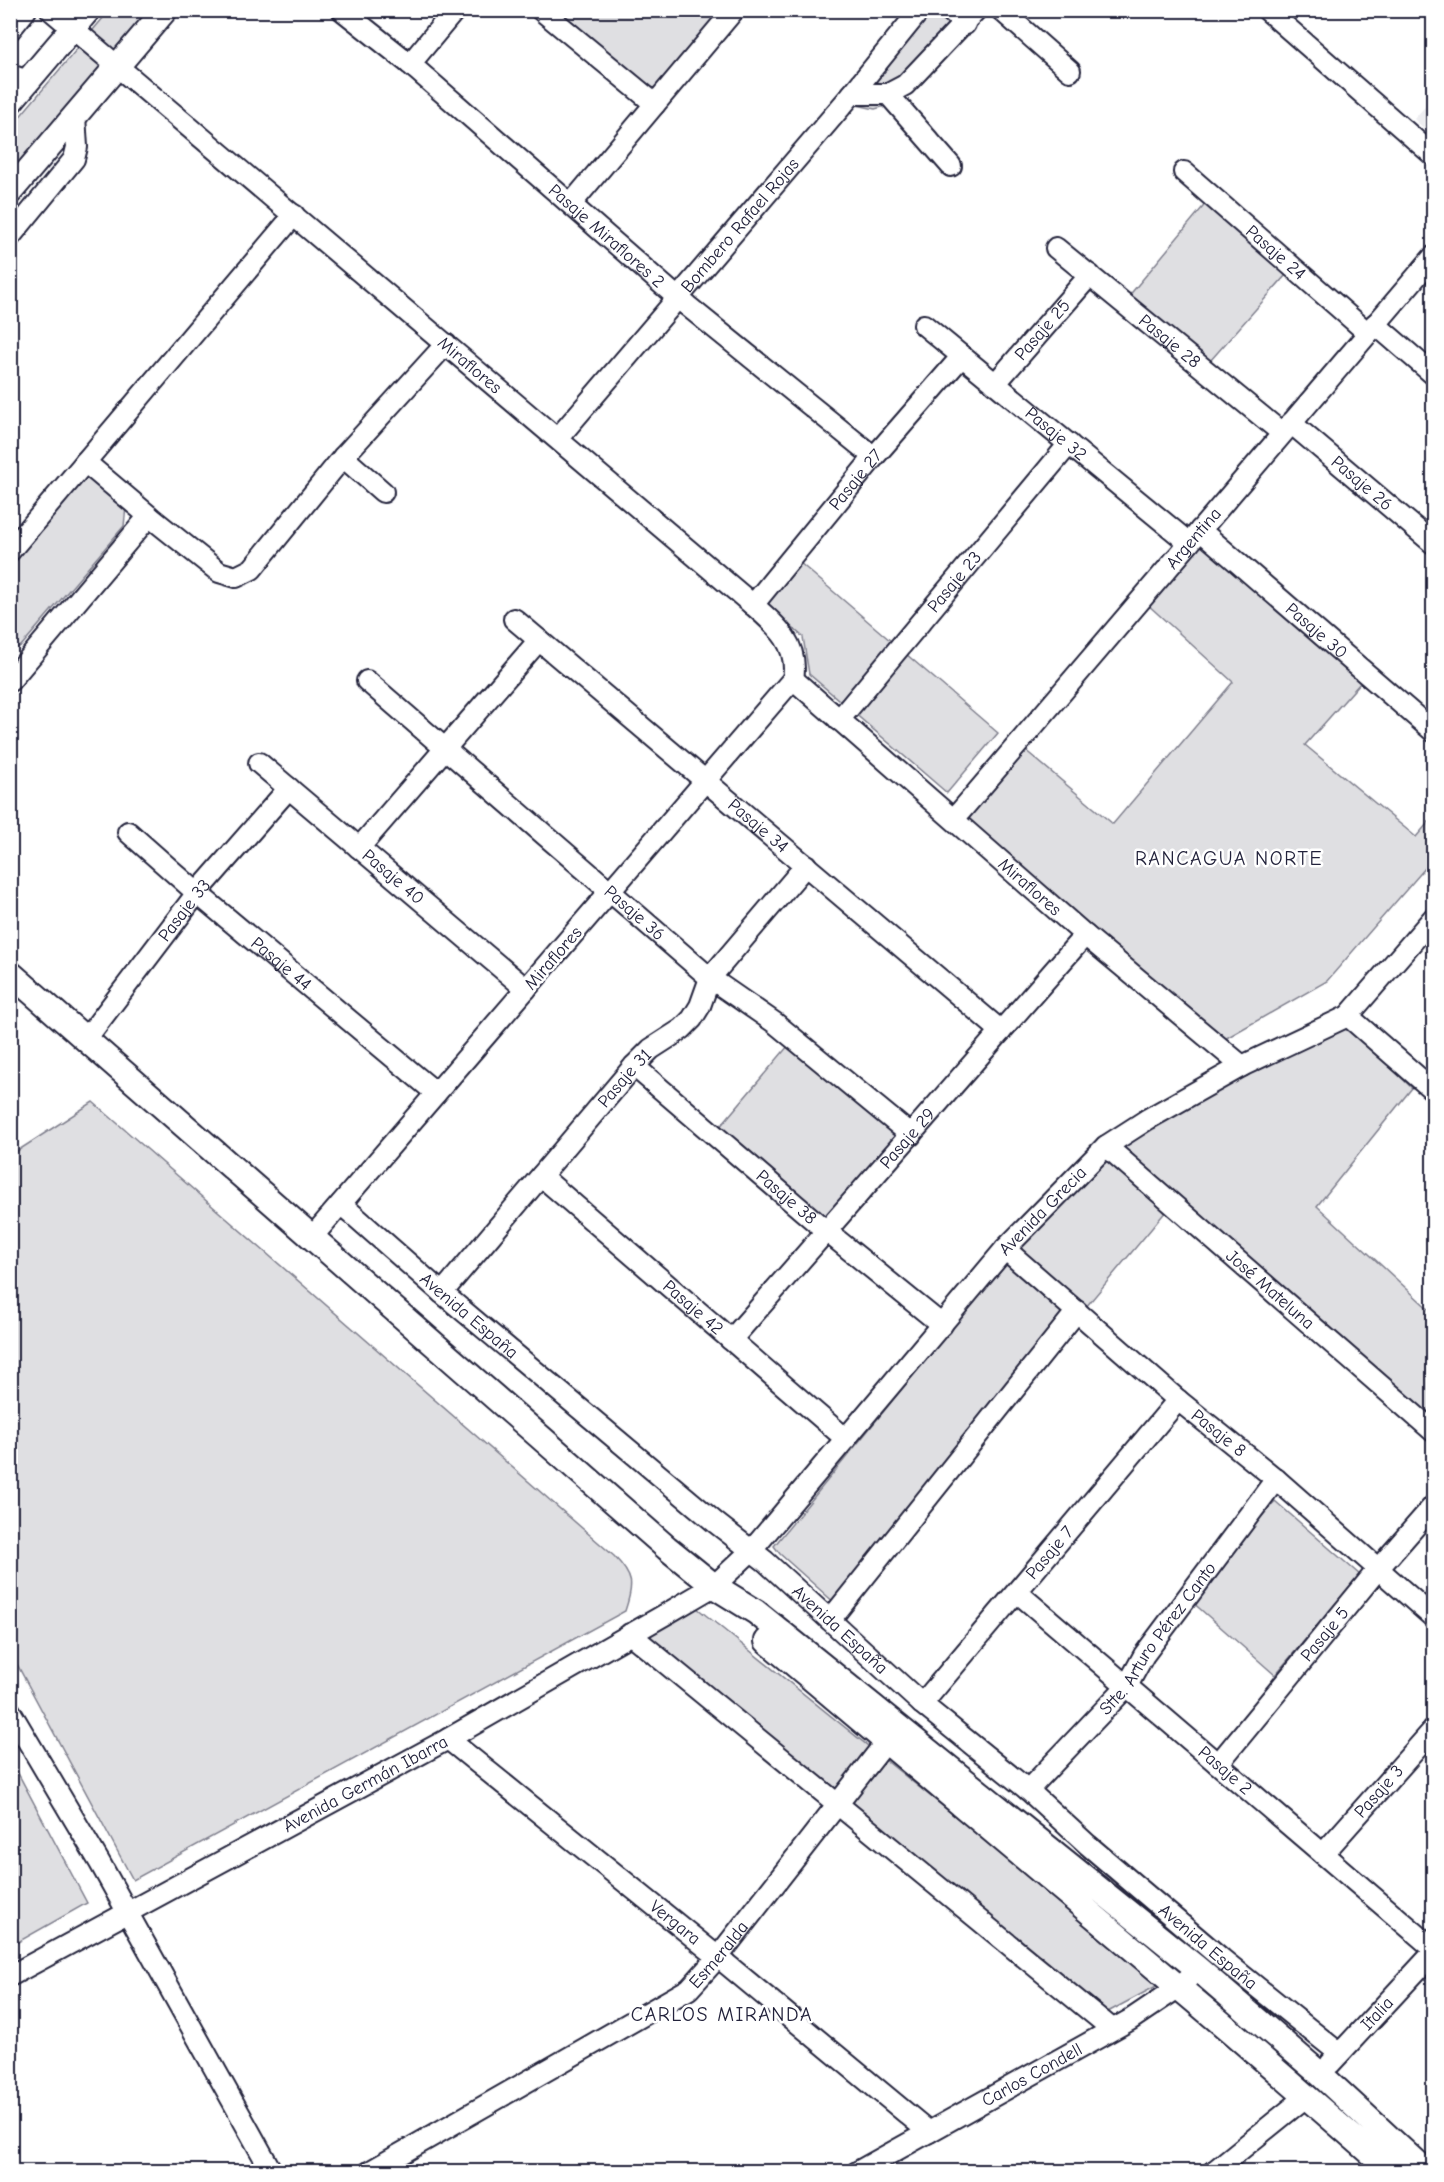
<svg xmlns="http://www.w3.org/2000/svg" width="1444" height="2182" font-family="'Comic Neue',sans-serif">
  <rect width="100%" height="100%" fill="#fff"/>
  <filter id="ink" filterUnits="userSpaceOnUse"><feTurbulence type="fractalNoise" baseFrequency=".0167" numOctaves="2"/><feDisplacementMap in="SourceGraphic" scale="12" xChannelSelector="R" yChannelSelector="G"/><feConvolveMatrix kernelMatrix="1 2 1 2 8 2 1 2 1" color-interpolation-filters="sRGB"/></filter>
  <g filter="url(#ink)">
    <!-- built -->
    <path fill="#eeeef1" d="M1433,98V137L1414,119Z"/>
    <!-- green -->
    <path fill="#dfdfe2" stroke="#80808e" stroke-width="1.5" d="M109,11H153L11,178V127Z
      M557,11H720L654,89Z
      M923,11H949L964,23L889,105L875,109L843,102Z
      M1212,196L1293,267L1203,369L1123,303Z
      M84,479H92L126,507L124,526L21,646L11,650V563Z
      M1201,541L1361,682L1305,745L1416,837L1433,817V859L1327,981L1223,1040L1090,929L965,818L1024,749L1113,824L1233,682L1147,604Z
      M799,562L998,733L947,793L809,674L803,637L764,603Z
      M1345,1024L1412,1088L1317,1206L1433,1313V1418L1177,1198L837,1605L780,1554L774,1546L1020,1244L1107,1154L1244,1070Z
      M794,1039L904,1132L826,1222L718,1129Z
      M93,1102L614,1556C634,1577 634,1584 625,1611L133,1880L11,1653V1155Z
      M1275,1501L1360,1575L1275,1675L1191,1601Z
      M697,1608L1162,1983L1091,2021L630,1641Z
      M11,1760L87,1903L11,1946Z"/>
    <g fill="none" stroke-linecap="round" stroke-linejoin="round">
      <!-- minor casing -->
      <g stroke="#22223b" stroke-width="24">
        <g id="minor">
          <path id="s1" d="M51,10L753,605C777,626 799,644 793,679L313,1236"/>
          <path id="s2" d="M342,10L410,64L679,299L874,457"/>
          <path d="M541,10L655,104"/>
          <path d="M949,10L965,24"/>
          <path d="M1001,10L1070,71"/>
          <path d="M1267,10L1434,156"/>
          <path d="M10,30L26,10"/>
          <path d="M410,64L455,10"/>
          <path d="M10,75L28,81"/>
          <path d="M852,94H888L905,85L976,10"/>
          <path d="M888,94L951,166"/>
          <path id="s3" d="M1184,172L1368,333"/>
          <path d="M571,204L734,10"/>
          <path d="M10,237L74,159L77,147L75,116"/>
          <path id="s4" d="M1056,248L1282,433"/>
          <path d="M1375,324L1434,375"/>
          <path id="s5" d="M924,325L1189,543"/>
          <path id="s6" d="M995,384L1090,275"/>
          <path id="s7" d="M1291,423L1434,544"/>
          <path id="s8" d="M558,438L852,94L920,10"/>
          <path d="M343,457L383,492"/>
          <path d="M85,462L149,516L219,572L236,577L252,569L343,457L446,344"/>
          <path id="s9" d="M1200,530L1434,732"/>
          <path d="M10,551L294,215"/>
          <path id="s10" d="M753,605L874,457L962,356"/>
          <path id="s11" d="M514,619L1001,1031"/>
          <path id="s12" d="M793,679L1085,935L1242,1066"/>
          <path d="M10,681L149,516"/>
          <path id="s13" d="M367,681L710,978L775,1023L911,1135"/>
          <path id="s14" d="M839,720L1069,444"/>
          <path id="s15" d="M259,763L526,989"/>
          <path id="s16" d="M954,819L1434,256"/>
          <path id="s17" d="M128,832L197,893L436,1093"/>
          <path d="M359,848L539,640"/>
          <path d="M1348,1016L1434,1091"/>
          <path id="s18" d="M86,1039L197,893L289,788"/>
          <path id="s19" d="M634,1066L825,1230L942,1325"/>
          <path id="s20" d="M1106,1146L1434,1432"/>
          <path id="s21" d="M541,1176L846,1439"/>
          <path id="s22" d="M341,1204L442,1293L716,1523L765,1561L922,1704L1028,1790L1088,1845L1222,1959L1339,2053"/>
          <path id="s23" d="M1005,1249L1178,1400L1276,1479L1434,1618"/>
          <path id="s24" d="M442,1293L634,1066L651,1049L682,1029L692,1019L700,1006L710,978L806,865"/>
          <path id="s25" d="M731,1340L1085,935"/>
          <path id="s26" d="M1017,1592L1434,1949"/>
          <path d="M830,1620L1077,1311"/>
          <path d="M630,1634L1112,2029"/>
          <path id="s27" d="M922,1704L1178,1400"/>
          <path d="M10,1711L100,1863L272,2172"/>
          <path id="s28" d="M448,1739L718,1957L929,2132"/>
          <path id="s29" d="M1218,1764L1378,1569L1434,1505"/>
          <path id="s30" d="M1028,1790L1127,1686L1144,1655L1276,1479"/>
          <path id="s31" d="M1323,1854L1434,1729"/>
          <path id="s32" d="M10,1976L448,1739L673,1610L714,1586L752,1550L1005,1249L1106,1146L1148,1119L1242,1066L1348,1016L1434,917"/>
          <path id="s33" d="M1330,2064L1434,1952"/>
          <path id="s34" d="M369,2172L689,1989L718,1957L886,1742"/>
          <path id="s35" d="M857,2172L1130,2020L1179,1987L1198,1969"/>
          <path d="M1213,2172L1307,2096"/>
        </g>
      </g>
      <!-- major casing -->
      <g stroke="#22223b" stroke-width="28">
        <path id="major" d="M10,102L88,10
          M10,192L165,10
          M10,973L667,1548L714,1586L756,1612L1198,1969L1320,2074L1426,2172
          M767,1641L1233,2033L1393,2172"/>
      </g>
      <!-- minor -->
      <use href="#minor" stroke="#fff" stroke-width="20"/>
      <!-- major -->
      <use href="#major" stroke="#fff" stroke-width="24"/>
    </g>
  </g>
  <g text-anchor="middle" stroke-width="5" stroke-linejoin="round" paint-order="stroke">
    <!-- street labels -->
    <g font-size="18" fill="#22223b" stroke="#fff">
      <text dy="6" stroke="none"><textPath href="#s8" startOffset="280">Bombero Rafael Rojas</textPath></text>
      <text dy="6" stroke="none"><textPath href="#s2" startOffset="348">Pasaje Miraflores 2</textPath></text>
      <text dy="6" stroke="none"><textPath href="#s3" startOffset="122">Pasaje 24</textPath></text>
      <text dy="6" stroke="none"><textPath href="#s6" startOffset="72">Pasaje 25</textPath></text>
      <text dy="6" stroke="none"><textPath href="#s4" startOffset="147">Pasaje 28</textPath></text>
      <text dy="6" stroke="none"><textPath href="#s1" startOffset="549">Miraflores</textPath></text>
      <text dy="6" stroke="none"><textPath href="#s5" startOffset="171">Pasaje 32</textPath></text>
      <text dy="6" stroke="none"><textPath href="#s10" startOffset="162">Pasaje 27</textPath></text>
      <text dy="6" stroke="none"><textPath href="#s7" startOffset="93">Pasaje 26</textPath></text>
      <text dy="6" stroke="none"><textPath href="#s16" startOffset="369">Argentina</textPath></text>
      <text dy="6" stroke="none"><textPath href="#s14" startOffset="180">Pasaje 23</textPath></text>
      <text dy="6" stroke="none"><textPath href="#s9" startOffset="154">Pasaje 30</textPath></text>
      <text dy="6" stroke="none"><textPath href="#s11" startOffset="320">Pasaje 34</textPath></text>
      <text dy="6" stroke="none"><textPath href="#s15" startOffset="176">Pasaje 40</textPath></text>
      <text dy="6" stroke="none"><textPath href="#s12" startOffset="315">Miraflores</textPath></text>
      <text dy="6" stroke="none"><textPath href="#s18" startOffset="162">Pasaje 33</textPath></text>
      <text dy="6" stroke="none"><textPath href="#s13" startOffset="354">Pasaje 36</textPath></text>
      <text transform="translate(553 958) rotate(-49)" y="6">Miraflores</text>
      <text dy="6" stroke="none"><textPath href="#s17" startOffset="202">Pasaje 44</textPath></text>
      <text dy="6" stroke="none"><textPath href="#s24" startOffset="282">Pasaje 31</textPath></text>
      <text dy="6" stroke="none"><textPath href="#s25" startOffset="268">Pasaje 29</textPath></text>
      <text dy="6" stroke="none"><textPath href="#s19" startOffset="201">Pasaje 38</textPath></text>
      <text dy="6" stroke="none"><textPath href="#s32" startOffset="1304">Avenida Grecia</textPath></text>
      <text dy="6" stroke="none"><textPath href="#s20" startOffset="218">José Mateluna</textPath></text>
      <text dy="6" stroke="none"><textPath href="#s21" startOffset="201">Pasaje 42</textPath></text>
      <text dy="6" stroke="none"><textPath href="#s22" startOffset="170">Avenida España</textPath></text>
      <text dy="6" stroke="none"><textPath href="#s23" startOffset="282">Pasaje 8</textPath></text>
      <text dy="6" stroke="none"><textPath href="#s27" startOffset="198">Pasaje 7</textPath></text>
      <text dy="6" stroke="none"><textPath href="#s22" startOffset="656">Avenida España</textPath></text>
      <text dy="6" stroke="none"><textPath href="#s29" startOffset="168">Pasaje 5</textPath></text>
      <text dy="6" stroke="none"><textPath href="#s30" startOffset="200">Stte. Arturo Pérez Canto</textPath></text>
      <text dy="6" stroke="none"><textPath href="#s26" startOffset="274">Pasaje 2</textPath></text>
      <text dy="6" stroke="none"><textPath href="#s32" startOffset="404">Avenida Germán Ibarra</textPath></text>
      <text dy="6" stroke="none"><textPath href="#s31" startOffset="84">Pasaje 3</textPath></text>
      <text dy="6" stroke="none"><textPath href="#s28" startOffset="292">Vergara</textPath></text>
      <text dy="6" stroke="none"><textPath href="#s22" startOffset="1142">Avenida España</textPath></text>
      <text dy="6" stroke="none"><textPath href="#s34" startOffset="414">Esmeralda</textPath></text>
      <text dy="6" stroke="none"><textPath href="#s33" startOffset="69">Italia</textPath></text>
      <text dy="6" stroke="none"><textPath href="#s35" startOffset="200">Carlos Condell</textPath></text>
    </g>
    <!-- neighbourhood labels -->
    <g font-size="20" letter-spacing="1.5" fill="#22223b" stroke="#fff">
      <text x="1229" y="865">RANCAGUA NORTE</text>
      <text x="722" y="2021">CARLOS MIRANDA</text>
    </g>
  </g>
  <!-- margin -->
  <rect width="1444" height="2182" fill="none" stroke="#fff" stroke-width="36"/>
  <rect x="18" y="18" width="1408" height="2146" fill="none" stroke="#22223b" stroke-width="2" filter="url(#ink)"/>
</svg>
